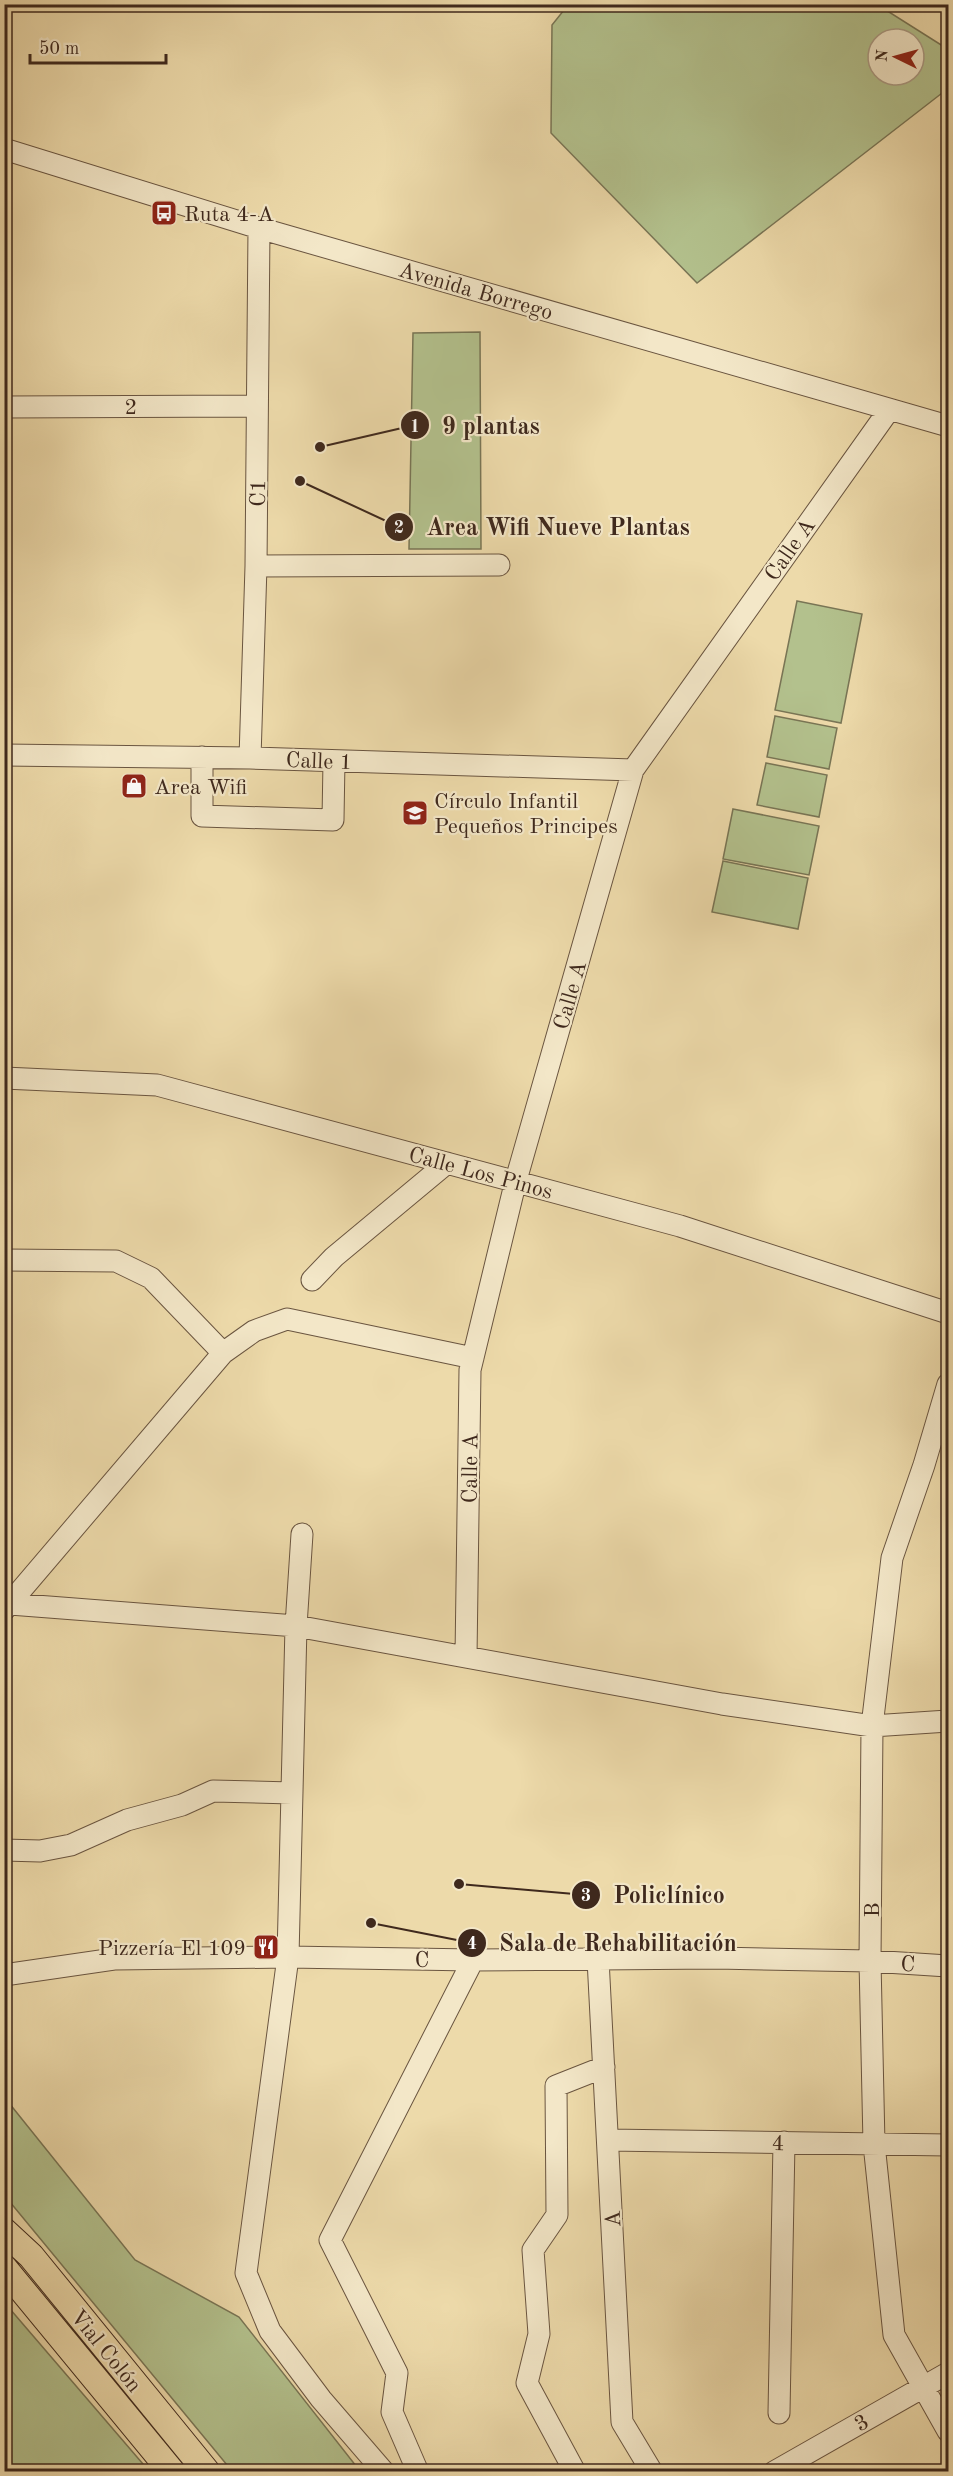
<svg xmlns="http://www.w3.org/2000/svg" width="953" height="2476" font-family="'Old Standard TT',serif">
  <rect width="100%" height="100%" fill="#eddaaa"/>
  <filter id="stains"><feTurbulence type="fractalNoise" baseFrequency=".00333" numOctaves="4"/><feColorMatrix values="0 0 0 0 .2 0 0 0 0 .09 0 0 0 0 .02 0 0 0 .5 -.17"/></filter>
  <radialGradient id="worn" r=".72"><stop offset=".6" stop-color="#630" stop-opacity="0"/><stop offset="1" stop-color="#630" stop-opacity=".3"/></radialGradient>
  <!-- green -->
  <path fill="#b3c18d" stroke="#797555" stroke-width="1.5" fill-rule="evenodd" d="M568,5H878L946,48V90L697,283L551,133L552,25ZM878,39H914V75H878Z
    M480,332L481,549H409L413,333Z
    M797,601L862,614L841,723L775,710Z
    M775,716L837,728L829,769L767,757Z
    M766,763L827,775L819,817L757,805Z
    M733,809L819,826L809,875L723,859Z
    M723,861L808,878L798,929L712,912Z
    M5,2098L135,2260L239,2317L360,2471H232L5,2196Z
    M4,2302L149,2471H5Z"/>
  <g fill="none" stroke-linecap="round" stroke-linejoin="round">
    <!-- minor casing -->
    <g stroke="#6a5540" stroke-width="23">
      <path id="minor" d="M4,149L259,228L948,426
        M4,407L257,406
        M256,566L499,565
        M4,755L250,758L633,770
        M202,757V816L333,820L334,761
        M250,758L256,566L259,228
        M4,1078L157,1085L680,1226L948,1313
        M4,1260L116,1261L151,1278L223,1353
        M312,1280L334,1257L447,1163
        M948,1384L924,1465L892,1558L872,1726L870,1961L874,2144L894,2335L948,2431
        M302,1534L296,1626L288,1957L246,2273L270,2331L321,2399L384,2472
        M4,1599L10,1604L296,1626L722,1704L872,1726L948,1721
        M4,1610L223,1353L254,1331L287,1319L473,1358
        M466,1657L470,1370L516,1180L633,770L889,410
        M4,1850L40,1851L71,1845L127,1820L182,1805L213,1791L292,1793
        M598,1959L622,2422L652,2472
        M4,1975L114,1959L288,1957L473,1960L716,1958L870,1961L948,1966
        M608,2140L948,2145
        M779,2413L784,2142
        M418,2472L392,2412L397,2373L330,2240L473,1960
        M575,2472L527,2383L539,2334L533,2250L557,2215L556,2086L604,2067
        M774,2472L948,2373"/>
    </g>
    <!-- major casing -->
    <g stroke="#3f291d" stroke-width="28">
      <path id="major" d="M4,2231L31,2256L207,2472
        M4,2268L172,2472"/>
    </g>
    <!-- minor -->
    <use href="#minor" stroke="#f3e7c8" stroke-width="21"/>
    <!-- major -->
    <use href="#major" stroke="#eddaaa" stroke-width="26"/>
  </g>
  <!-- icons -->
  <defs>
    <g id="bus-square" transform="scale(1.35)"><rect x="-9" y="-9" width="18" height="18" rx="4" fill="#8f2418" stroke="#f3e7c8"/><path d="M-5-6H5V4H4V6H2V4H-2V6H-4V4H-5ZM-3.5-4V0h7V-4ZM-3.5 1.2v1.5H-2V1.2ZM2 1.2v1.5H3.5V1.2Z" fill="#fff"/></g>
    <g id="shop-square" transform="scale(1.35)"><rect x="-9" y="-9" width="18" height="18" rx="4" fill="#8f2418" stroke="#f3e7c8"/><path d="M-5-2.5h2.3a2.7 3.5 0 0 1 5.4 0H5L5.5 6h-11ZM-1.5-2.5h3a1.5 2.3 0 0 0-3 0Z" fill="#fff"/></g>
    <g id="school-square" transform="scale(1.35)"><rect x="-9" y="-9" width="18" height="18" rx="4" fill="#8f2418" stroke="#f3e7c8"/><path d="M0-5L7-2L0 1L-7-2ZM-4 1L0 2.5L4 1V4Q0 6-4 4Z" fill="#fff"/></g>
    <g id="restaurant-square" transform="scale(1.35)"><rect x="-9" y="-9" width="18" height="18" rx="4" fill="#8f2418" stroke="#f3e7c8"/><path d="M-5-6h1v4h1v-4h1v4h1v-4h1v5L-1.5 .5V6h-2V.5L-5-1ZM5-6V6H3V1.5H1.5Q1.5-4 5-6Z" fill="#fff"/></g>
  </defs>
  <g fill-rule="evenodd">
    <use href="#bus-square" x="164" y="213"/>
    <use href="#shop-square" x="134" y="786"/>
    <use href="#school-square" x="415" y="813"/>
    <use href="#restaurant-square" x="266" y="1947"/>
  </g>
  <g text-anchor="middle" stroke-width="4.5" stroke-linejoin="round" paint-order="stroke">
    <!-- poi labels -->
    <g font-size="22" fill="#3f291d" stroke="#f3e7c8" text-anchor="start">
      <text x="184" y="221">Ruta 4-A</text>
      <text x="154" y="794">Area Wifi</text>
      <text x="434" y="808">Círculo Infantil<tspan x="434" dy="25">Pequeños Principes</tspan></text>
      <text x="246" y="1955" text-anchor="end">Pizzería El 109</text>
    </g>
    <!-- street labels -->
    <g font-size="22" fill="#3f291d" stroke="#f3e7c8">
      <text transform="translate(476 290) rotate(16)" y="8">Avenida Borrego</text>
      <text x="131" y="414">2</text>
      <text transform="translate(257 493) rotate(-89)" y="8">C1</text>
      <text transform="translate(789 549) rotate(-55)" y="8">Calle A</text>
      <text transform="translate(319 760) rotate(2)" y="8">Calle 1</text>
      <text transform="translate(569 995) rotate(-74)" y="8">Calle A</text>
      <text transform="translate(481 1172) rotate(15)" y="8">Calle Los Pinos</text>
      <text transform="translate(469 1468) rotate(-89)" y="8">Calle A</text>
      <text transform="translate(871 1910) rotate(-90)" y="8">B</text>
      <text transform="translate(422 1959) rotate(1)" y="8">C</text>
      <text transform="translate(908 1963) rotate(4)" y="8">C</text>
      <text transform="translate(778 2142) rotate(1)" y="8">4</text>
      <text transform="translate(612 2219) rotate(-93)" y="8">A</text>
      <text transform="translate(107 2350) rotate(51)" y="8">Vial Colón</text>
      <text transform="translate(861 2422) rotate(-30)" y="8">3</text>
    </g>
  </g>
  <!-- callouts -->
  <path fill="none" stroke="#3f291d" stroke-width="2" d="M320 447L415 425M300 481L399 527M459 1884L586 1895M371 1923L472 1943"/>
  <g fill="#3f291d" stroke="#f3e7c8" stroke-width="2">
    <circle cx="320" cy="447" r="6"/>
    <circle cx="300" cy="481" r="6"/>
    <circle cx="459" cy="1884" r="6"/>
    <circle cx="371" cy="1923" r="6"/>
    <circle cx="415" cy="425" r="15"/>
    <circle cx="399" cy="527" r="15"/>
    <circle cx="586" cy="1895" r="15"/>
    <circle cx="472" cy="1943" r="15"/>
  </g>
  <g font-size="18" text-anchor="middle" font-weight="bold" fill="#fff">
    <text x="415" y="432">1</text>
    <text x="399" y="533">2</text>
    <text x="586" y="1901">3</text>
    <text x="472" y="1949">4</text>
  </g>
  <g font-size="24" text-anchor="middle" font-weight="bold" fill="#3f291d" stroke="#f3e7c8" stroke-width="4.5" stroke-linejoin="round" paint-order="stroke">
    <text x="491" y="434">9 plantas</text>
    <text x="558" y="535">Area Wifi Nueve Plantas</text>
    <text x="669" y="1903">Policlínico</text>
    <text x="618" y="1951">Sala de Rehabilitación</text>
  </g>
  <!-- margin -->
  <rect width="953" height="2476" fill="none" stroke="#eddaaa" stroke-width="24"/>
  <rect x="6" y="6" width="941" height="2464" fill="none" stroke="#3f291d" stroke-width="3"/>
  <rect x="12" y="12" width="929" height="2452" fill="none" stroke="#3f291d" stroke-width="1.5"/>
  <!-- north arrow -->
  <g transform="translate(896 57) rotate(275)"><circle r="28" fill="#f3e7c8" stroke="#ab9b84" stroke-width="1.5"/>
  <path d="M0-4.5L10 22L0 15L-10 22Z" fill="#8f2418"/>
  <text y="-9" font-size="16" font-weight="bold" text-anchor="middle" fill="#3f291d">N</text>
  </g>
  <!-- scale -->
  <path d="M30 54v9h136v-9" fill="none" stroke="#3f291d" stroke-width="3"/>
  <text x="39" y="54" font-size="18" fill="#3f291d" stroke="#f3e7c8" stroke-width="4.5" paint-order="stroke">50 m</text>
  <rect width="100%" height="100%" filter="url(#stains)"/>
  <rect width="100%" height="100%" fill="url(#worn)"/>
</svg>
